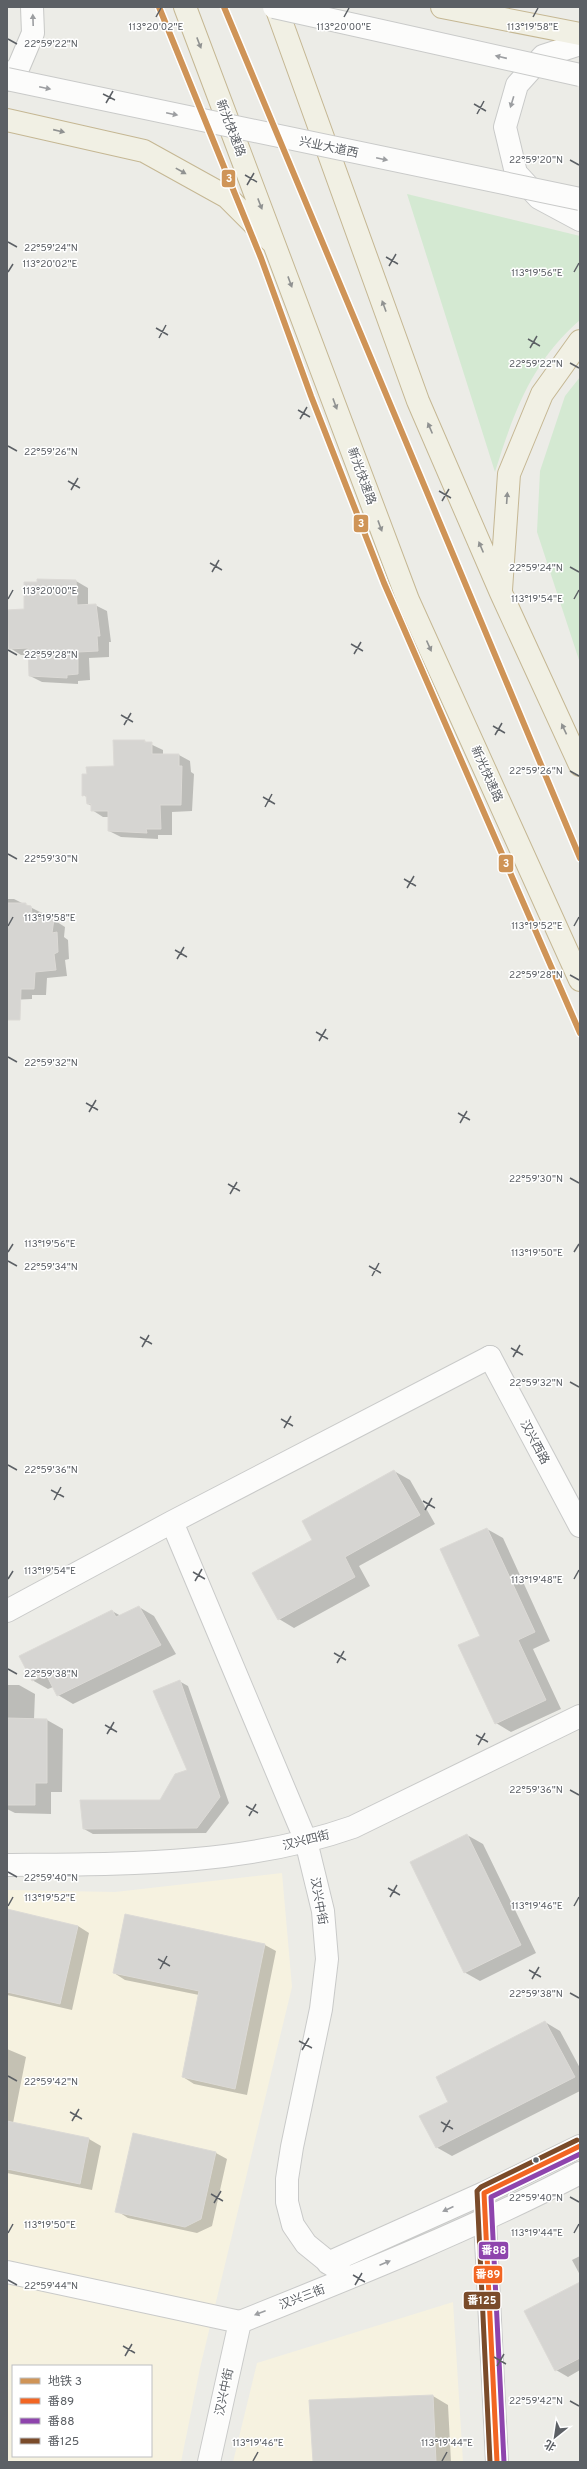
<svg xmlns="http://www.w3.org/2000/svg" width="587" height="2469" font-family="Overpass,'Noto Sans SC',sans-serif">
  <rect width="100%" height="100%" fill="#ecece7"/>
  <!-- commercial -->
  <path fill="#f6f2e0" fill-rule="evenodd" d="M282,1873L292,1987L200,2368L181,2462H7V1890L115,1892ZM13,2366H151V2456H13Z
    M453,2302L463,2462H233L257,2363Z"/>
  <!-- green -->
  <path fill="#d4e9d2" d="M407,194L580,236V320C532,361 513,414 495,472Z
    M580,377V663L537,532L540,471L565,396Z"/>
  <!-- shadow -->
  <path fill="#0003" d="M62,580L76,581L88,588V605H95L107,611L111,642H109V657L89,658L90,680L78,681V684L42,682L30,676V655H21L10,648L26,610L25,583Z
    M144,741L163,750V755H179L190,761L191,772L194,774L192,811L172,812V835H158V839L121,837L109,831V817H103L92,810V806L88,804L87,797L83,795L88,775L115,767Z
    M7,899H14L42,913L43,920H54L65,927L64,937L68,940L69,959L65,960L67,976L47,978L46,995H32V999L10,1000L7,998Z
    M394,1471L410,1480L435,1524L359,1566L370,1586L294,1628L279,1619L314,1540Z
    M487,1529L503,1538L550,1641L533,1649L561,1709L511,1732L496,1723L481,1636Z
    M139,1607L154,1616L176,1654L73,1704L58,1695L53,1687L48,1689L32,1680L112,1611L121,1616Z
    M179,1681L188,1686L229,1803L206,1833L93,1834L84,1829L160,1801L188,1771Z
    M7,1685H19L35,1694L34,1719L47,1720L63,1729L62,1792H51V1814L15,1813L7,1809Z
    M467,1835L483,1844L536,1953L480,1981L464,1972Z
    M7,1912L78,1926L89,1933L72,2010L7,1995Z
    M125,1916L265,1945L276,1951L247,2095L194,2084L183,2077L199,1995L125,1980L114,1973Z
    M545,2022L560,2031L580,2068V2091L452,2156L436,2147L450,2102Z
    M7,2049L26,2057L13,2123L89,2139L101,2146L92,2190L7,2173Z
    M216,2153L227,2159L212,2226L197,2233L128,2218L117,2211Z
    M580,2256V2275L572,2260Z
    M580,2283V2370L568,2377L556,2370Z
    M433,2396L448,2405L451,2462H314Z"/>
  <!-- building -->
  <path fill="#d6d5d2" stroke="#dcdad6" d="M37,579L76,580L77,605L96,604L100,636H97L98,651L78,652V674L67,675V678L29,676L28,648L9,649L7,610L24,609V582H37Z
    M113,740H145L144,742H152V754H179V766H182L181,805H160L161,829H146L147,833L108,831V811H91V804H87L86,795L82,796V774H87L86,767L114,766Z
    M7,903H26V905L31,906L33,920L54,919L52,933L57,932L58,952L54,954L56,970L35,972L34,989H21L20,1020H7Z
    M394,1470L420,1515L345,1557L355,1577L278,1620L252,1573L312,1540L302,1521Z
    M487,1528L535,1632L518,1640L546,1700L495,1724L458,1645L480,1636L440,1549Z
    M139,1606L161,1645L57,1696L46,1674L32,1681L19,1656L112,1610L116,1617Z
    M180,1680L220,1797L197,1828L83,1829L80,1800H160L175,1774L187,1770L153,1691Z
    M7,1718L47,1719V1783H35V1805H7Z
    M467,1834L521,1945L464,1973L410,1862Z
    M7,1909L78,1926L60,2004L7,1992Z
    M125,1914L265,1944L235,2089L182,2077L199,1991L113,1973Z
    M545,2021L575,2077L436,2148L419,2116L448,2102L436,2077Z
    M7,2121L89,2138L80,2184L7,2169Z
    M133,2133L216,2152L201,2219L185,2227L115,2212Z
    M580,2282V2358L555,2371L524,2311Z
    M433,2395L436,2462H313L309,2400Z"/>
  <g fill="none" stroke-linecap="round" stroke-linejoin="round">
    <!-- minor casing -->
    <g stroke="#c9cac9" stroke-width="24">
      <path id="minor" d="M172,1522L306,1841L323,1911L327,1959L321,2009L292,2147L287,2179V2202L293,2225L306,2244L343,2274
        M7,1611L172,1522L490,1357
        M7,1865C122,1864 242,1866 353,1827L580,1716
        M485,2220L497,2462
        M7,2272L240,2322L209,2462"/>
    </g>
    <!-- tertiary casing -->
    <g stroke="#c9cac9" stroke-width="24">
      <path id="tertiary" d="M580,44L543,56L517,85L505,127L516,173L539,198L580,220
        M490,1357L580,1526
        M328,2263L484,2193L580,2146
        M240,2322C355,2276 470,2230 580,2173"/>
    </g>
    <!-- secondary casing -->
    <g stroke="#c8c9c7" stroke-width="24">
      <path id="secondary" d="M7,80L19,66L33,33L32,7"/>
    </g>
    <!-- trunk casing -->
    <g stroke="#c5b793" stroke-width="24">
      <path id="trunk" d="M185,7L408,600L580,980
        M276,7L418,401L501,593L580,765
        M442,7L580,34
        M7,120L144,151L227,197L271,241
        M501,590L509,474L542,394L580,341"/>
    </g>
    <!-- minor -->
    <use href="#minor" stroke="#fcfcfb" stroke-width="22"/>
    <!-- tertiary -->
    <use href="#tertiary" stroke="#fcfcfb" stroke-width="22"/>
    <!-- secondary -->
    <use href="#secondary" stroke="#fcfcfb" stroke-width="22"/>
    <!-- trunk -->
    <use href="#trunk" stroke="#f1f0e4" stroke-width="22"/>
    <!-- tertiary-bridge casing -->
    <g stroke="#c9cac9" stroke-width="24" stroke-linecap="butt">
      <path id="tertiary-bridge" d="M274,7L580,75
        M7,79L580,199"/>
    </g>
    <!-- tertiary-bridge -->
    <use href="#tertiary-bridge" stroke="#fcfcfb" stroke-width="22"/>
    <!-- bus-1 casing -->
    <g stroke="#fff" stroke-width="8">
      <path id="bus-1" d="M497,2462L484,2193L580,2146"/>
    </g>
    <!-- bus-2 casing -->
    <g stroke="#fff" stroke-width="8">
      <path id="bus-2" d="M504,2462L491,2197L580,2154"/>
    </g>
    <!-- bus-3 casing -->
    <g stroke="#fff" stroke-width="8">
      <path id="bus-3" d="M490,2462L477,2191L481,2187L577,2140"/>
    </g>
    <!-- bus-1 -->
    <use href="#bus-1" stroke="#f26522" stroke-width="5"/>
    <!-- bus-2 -->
    <use href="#bus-2" stroke="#8e44ad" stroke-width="5"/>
    <!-- bus-3 -->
    <use href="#bus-3" stroke="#7a4b2a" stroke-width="5"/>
    <!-- metro-1 casing -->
    <g stroke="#fff" stroke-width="9">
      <path id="metro-1" d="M159,7L261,258L311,396L384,583L580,1033
        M224,7L580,858"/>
    </g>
    <!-- metro-1 -->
    <use href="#metro-1" stroke="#cf9457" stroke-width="6"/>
  </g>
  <!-- one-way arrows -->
  <defs><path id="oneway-solid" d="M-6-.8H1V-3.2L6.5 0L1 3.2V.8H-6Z"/></defs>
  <g fill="#9c9ea1">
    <use href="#oneway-solid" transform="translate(33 20) rotate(-92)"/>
    <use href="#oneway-solid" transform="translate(501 57) rotate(-167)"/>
    <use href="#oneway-solid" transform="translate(45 88) rotate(12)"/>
    <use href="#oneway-solid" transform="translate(512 102) rotate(107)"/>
    <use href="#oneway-solid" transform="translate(172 114) rotate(12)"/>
    <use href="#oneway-solid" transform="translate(382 159) rotate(12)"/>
    <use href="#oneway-solid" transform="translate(448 2209) rotate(156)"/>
    <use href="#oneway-solid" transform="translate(385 2263) rotate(-23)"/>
    <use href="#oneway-solid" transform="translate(260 2313) rotate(159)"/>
  </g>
  <g fill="#909291">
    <use href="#oneway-solid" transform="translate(199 43) rotate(69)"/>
    <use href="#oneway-solid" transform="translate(59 131) rotate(13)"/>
    <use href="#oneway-solid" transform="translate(181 171) rotate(29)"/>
    <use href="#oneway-solid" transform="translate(260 204) rotate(69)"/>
    <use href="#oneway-solid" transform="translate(290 282) rotate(70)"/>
    <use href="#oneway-solid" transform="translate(384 306) rotate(-110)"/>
    <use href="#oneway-solid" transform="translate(335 404) rotate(70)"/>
    <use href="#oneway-solid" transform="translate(430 428) rotate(-113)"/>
    <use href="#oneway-solid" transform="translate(507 498) rotate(-86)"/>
    <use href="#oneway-solid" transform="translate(380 526) rotate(70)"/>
    <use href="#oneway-solid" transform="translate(481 547) rotate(-113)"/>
    <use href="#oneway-solid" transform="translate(429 646) rotate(66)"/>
    <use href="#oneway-solid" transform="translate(564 729) rotate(-115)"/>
  </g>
  <!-- ticks -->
  <path fill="none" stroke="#5c6065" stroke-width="1.5" d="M156,17L161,8M344,17L349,8M533,17L538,8M8,39L17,44M103,94L115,100M106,103L113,91M474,104L486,111M477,114L484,101M570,160L579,165M245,175L257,182M247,185L254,173M8,242L17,247M386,257L398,264M389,266L396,254M8,272L13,264M574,272L579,263M156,328L168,335M159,338L166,325M528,339L540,346M530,348L537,336M570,363L579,368M298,410L310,417M300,419L307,407M8,446L17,451M68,481L80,488M71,490L78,478M439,491L451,498M442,501L449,489M210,563L222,570M570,567L579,572M212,572L219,560M8,599L13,590M574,599L579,590M351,644L363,651M8,650L17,655M354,654L361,642M121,715L133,722M124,725L131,713M493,726L505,733M495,735L502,723M570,771L579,776M263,797L275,804M265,807L272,794M8,854L17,859M404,879L416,886M407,888L414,876M8,926L13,917M574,926L579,917M175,950L187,957M177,959L184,947M570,975L579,980M316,1032L328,1039M319,1041L326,1029M8,1057L17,1062M86,1103L98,1110M89,1112L96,1100M458,1113L470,1120M460,1123L467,1111M570,1178L579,1183M228,1184L240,1191M230,1194L237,1182M8,1252L13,1244M574,1252L579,1244M8,1261L17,1266M369,1266L381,1273M372,1276L379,1263M140,1337L152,1344M142,1347L149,1335M511,1348L523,1355M513,1357L520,1345M570,1382L579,1387M281,1419L293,1426M284,1428L291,1416M8,1465L17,1470M51,1490L64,1497M54,1500L61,1487M423,1501L435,1508M425,1510L432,1498M193,1572L205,1579M8,1579L13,1571M574,1579L579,1570M195,1581L202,1569M334,1653L346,1660M337,1663L344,1651M8,1669L17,1674M105,1725L117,1732M107,1734L114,1722M476,1735L488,1742M478,1745L485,1733M570,1790L579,1795M246,1806L258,1813M249,1816L256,1804M8,1872L17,1877M388,1888L400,1895M390,1897L397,1885M8,1906L13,1897M574,1906L579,1897M158,1959L170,1966M160,1969L167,1956M529,1970L541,1977M532,1979L539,1967M570,1993L579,1998M299,2041L312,2048M302,2050L309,2038M8,2076L17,2081M70,2112L82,2119M72,2121L79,2109M441,2122L453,2129M443,2132L450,2120M211,2194L223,2201M570,2197L579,2202M214,2203L221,2191M8,2233L13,2224M574,2233L579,2224M353,2275L365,2282M8,2280L17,2285M355,2285L362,2273M123,2346L135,2353M125,2356L132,2344M494,2357L506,2364M497,2366L504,2354M570,2401L579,2406M253,2461L258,2452M442,2461L447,2452"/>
  <!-- markers -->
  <circle fill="#5c6065" stroke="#fff" stroke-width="1.5" cx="536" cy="2160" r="3.5"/>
  <g text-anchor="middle" stroke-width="3" stroke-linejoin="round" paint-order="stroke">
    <!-- street labels -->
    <g font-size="12" fill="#5c6065" stroke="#fff">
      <text transform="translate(231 128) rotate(69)" y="4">新光快速路</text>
      <text transform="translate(329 147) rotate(12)" y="4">兴业大道西</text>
      <text transform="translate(362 476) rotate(70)" y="4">新光快速路</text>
      <text transform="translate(487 774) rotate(66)" y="4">新光快速路</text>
      <text transform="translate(535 1442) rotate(62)" y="4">汉兴西路</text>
      <text transform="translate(306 1840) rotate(-14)" y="4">汉兴四街</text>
      <text transform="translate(319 1901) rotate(80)" y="4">汉兴中街</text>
      <text transform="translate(302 2297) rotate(-21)" y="4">汉兴三街</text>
      <text transform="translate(224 2392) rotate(-78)" y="4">汉兴中街</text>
    </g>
  </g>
  <g font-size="10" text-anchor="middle" fill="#5c6065" stroke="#fff" stroke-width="3" stroke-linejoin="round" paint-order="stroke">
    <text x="156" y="30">113°20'02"E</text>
    <text x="344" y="30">113°20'00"E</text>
    <text x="533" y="30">113°19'58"E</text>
    <text x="51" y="47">22°59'22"N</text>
    <text x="536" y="163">22°59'20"N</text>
    <text x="51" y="251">22°59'24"N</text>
    <text x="50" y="267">113°20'02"E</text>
    <text x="537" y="276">113°19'56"E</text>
    <text x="536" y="367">22°59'22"N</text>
    <text x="51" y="455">22°59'26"N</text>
    <text x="536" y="571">22°59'24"N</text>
    <text x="50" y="594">113°20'00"E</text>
    <text x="537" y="602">113°19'54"E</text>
    <text x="51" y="658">22°59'28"N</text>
    <text x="536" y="774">22°59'26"N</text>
    <text x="51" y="862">22°59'30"N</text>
    <text x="50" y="921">113°19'58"E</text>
    <text x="537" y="929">113°19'52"E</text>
    <text x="536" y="978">22°59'28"N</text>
    <text x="51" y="1066">22°59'32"N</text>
    <text x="536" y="1182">22°59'30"N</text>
    <text x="50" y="1247">113°19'56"E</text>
    <text x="537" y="1256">113°19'50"E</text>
    <text x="51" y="1270">22°59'34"N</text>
    <text x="536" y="1386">22°59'32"N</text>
    <text x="51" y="1473">22°59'36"N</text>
    <text x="50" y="1574">113°19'54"E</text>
    <text x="537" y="1583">113°19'48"E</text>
    <text x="51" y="1677">22°59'38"N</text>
    <text x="536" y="1793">22°59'36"N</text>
    <text x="51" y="1881">22°59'40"N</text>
    <text x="50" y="1901">113°19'52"E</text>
    <text x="537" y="1909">113°19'46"E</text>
    <text x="536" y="1997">22°59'38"N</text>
    <text x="51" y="2085">22°59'42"N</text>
    <text x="536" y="2201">22°59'40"N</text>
    <text x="50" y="2228">113°19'50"E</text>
    <text x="537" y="2236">113°19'44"E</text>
    <text x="51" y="2289">22°59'44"N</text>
    <text x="536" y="2404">22°59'42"N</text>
    <text x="258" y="2446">113°19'46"E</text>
    <text x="447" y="2446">113°19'44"E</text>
  </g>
  <g stroke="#fff" stroke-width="1.5">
    <rect x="221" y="169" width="15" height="19" rx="4" fill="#cf9457"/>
    <rect x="353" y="514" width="16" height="19" rx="4" fill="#cf9457"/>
    <rect x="498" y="854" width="16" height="19" rx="4" fill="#cf9457"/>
    <rect x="478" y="2241" width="31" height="19" rx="4" fill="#8e44ad"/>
    <rect x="473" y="2265" width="30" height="19" rx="4" fill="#f26522"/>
    <rect x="463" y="2291" width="38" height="19" rx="4" fill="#7a4b2a"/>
  </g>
  <g font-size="11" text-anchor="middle" font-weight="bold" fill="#fff">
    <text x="229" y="182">3</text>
    <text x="361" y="527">3</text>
    <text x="506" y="867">3</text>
    <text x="494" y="2254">番88</text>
    <text x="488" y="2278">番89</text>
    <text x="482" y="2304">番125</text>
  </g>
  <!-- border -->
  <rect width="587" height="2469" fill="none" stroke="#5c6065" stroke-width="16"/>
  <!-- legend -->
  <rect x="12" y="2365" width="140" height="92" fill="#ffffff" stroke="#bebfc1"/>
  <rect x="20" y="2378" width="20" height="6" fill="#cf9457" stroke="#bebfc1"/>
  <text x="48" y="2385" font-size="12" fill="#5c6065">地铁 3</text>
  <rect x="20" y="2398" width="20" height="6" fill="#f26522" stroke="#bebfc1"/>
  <text x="48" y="2405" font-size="12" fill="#5c6065">番89</text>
  <rect x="20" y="2418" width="20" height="6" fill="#8e44ad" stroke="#bebfc1"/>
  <text x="48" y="2425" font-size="12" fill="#5c6065">番88</text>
  <rect x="20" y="2438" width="20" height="6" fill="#7a4b2a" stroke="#bebfc1"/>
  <text x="48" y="2445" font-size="12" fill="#5c6065">番125</text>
  <!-- north arrow -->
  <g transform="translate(555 2437) rotate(210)" stroke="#ffffff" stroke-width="3" paint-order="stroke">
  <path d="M0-3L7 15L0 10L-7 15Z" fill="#5c6065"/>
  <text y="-6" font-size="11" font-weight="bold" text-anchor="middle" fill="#5c6065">北</text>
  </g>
</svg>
